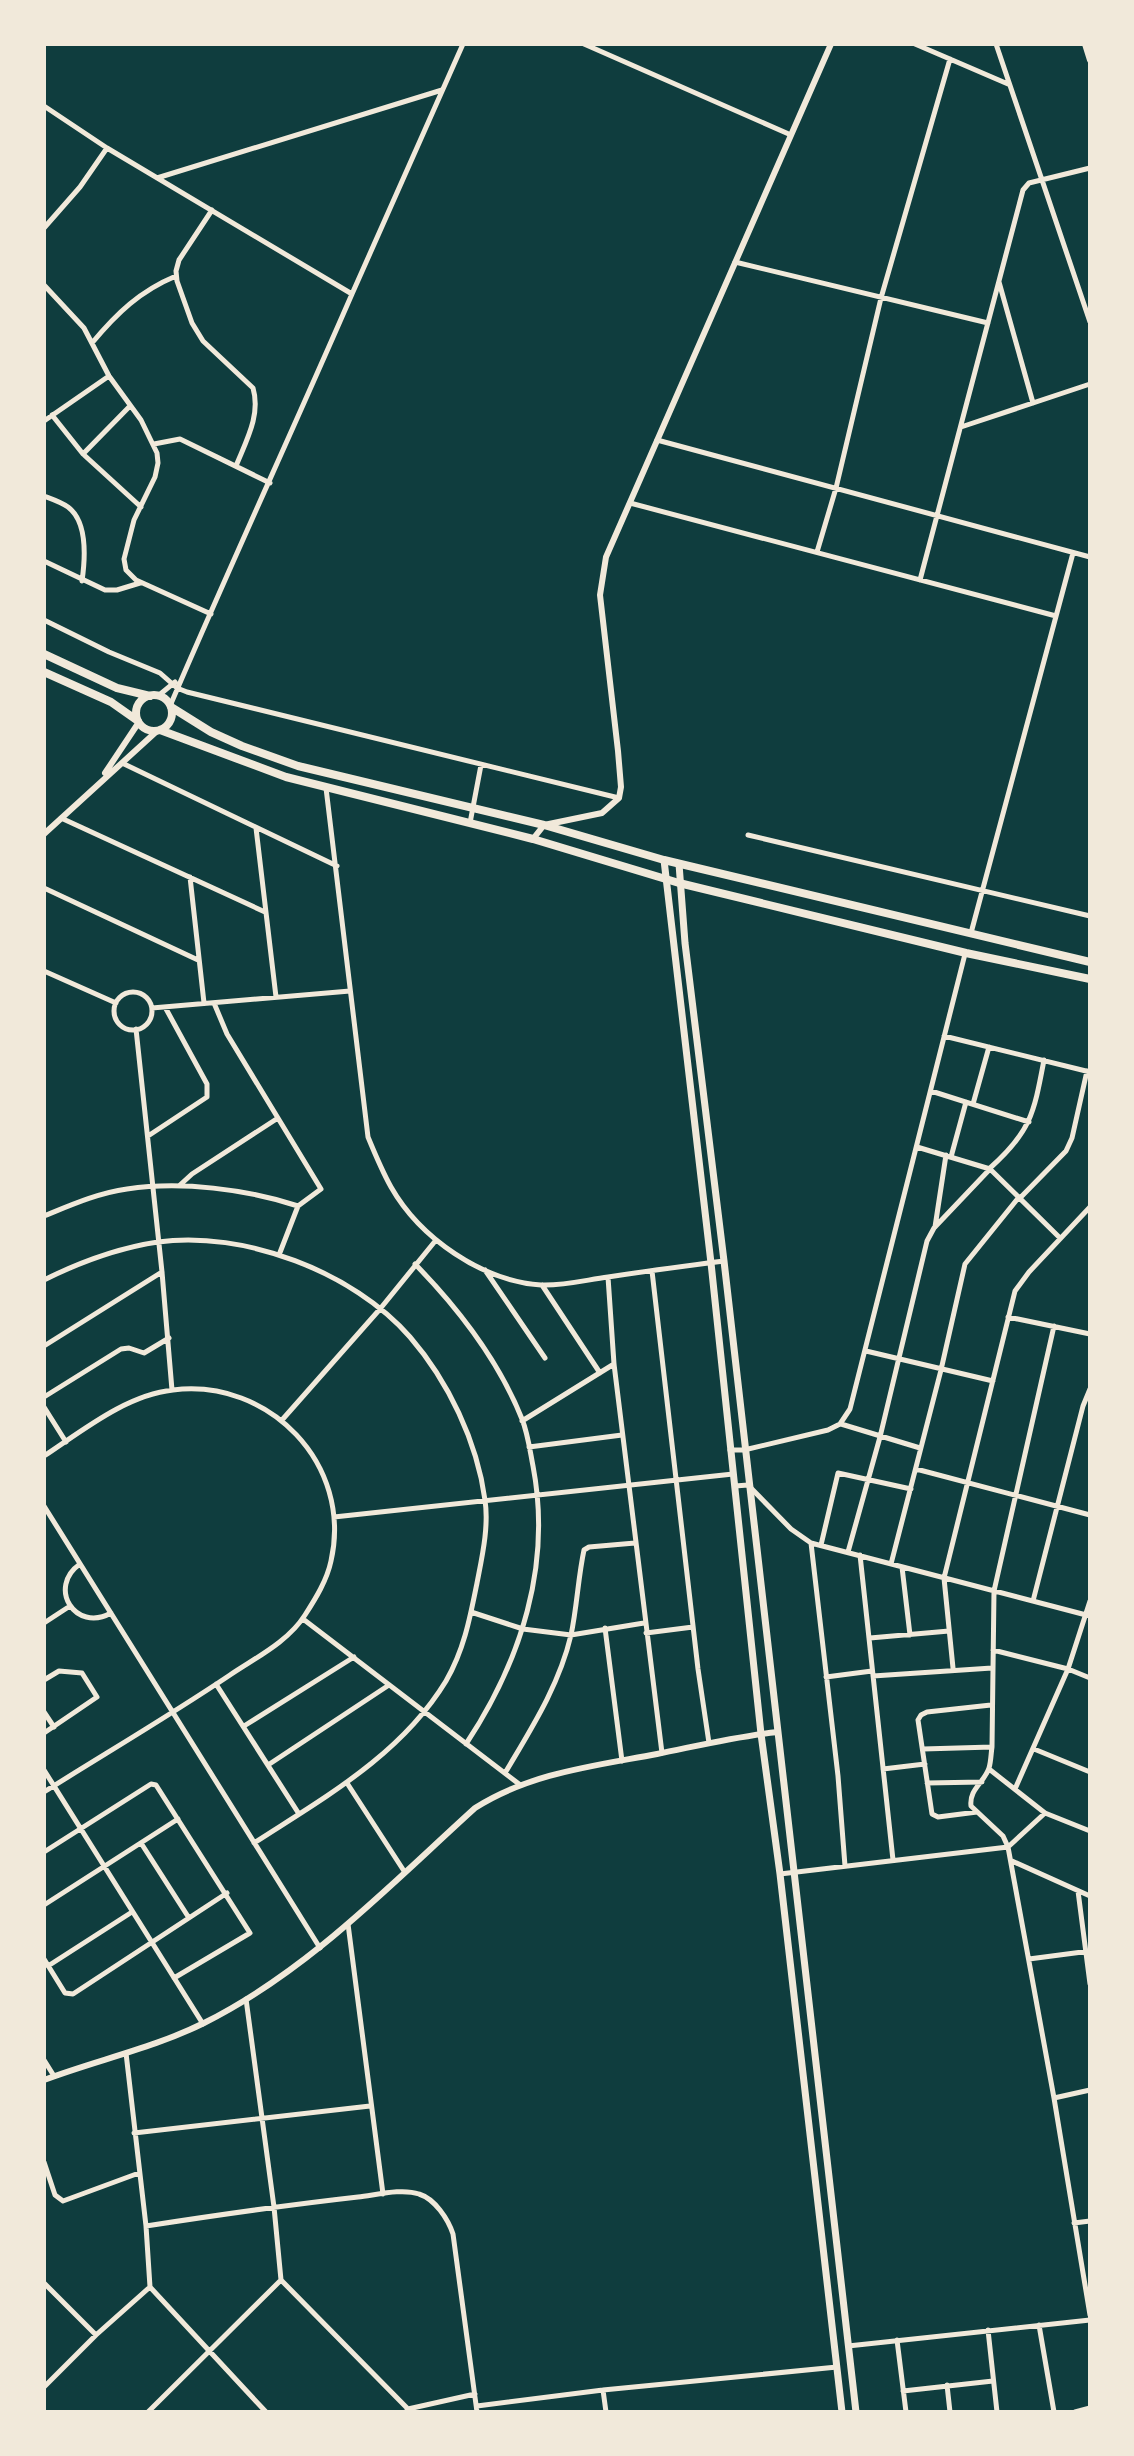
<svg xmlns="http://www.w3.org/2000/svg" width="1134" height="2456" font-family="Commissioner,sans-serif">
  <rect width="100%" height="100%" fill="#0f3d3e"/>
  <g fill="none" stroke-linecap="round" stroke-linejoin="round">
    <!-- minor -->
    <path stroke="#f1e9da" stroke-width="5" d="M584,44L791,135
      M915,44L1008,84
      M996,44L1090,322
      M44,106L107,148L352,294C292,432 229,568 170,706
      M157,178L442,90
      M212,210L179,260L176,271L177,281L192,323L203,341L253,388C261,415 246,441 236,466
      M44,228L80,187L107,148
      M735,262L988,323
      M999,282L1033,403
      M44,285L84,328L109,376L141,420L157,453L158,463L155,477L134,520L124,559L126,570L136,580L211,614
      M352,294L463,44
      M92,343C117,313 140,291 176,276
      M52,415L83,454L141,507
      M44,421L109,376
      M961,427L1090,384
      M657,440L1090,557
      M154,444L180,439L270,483
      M83,454L130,406
      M44,496C52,499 61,502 68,507C88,522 85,560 82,581
      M630,503L1056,616
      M817,552L836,488L881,298L950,59
      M44,561L105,590H117L140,583
      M920,580L1023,190L1029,183L1090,168
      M44,620L109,652L160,673L177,688L187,692L619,798
      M158,696L175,682
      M122,763L337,866
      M326,788L368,1137C375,1154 382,1171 391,1187C420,1238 482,1281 541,1285C563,1286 586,1280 608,1277C647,1271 685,1266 724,1261
      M61,818L265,912
      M470,823L481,765
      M256,828L276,997
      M748,835L1090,916
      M190,877L204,1003
      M44,888L198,960
      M971,933L1073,553
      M44,971L116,1003
      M114 1011a19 19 0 1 1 38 0a19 19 0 1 1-38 0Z
      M214,1003L227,1034L321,1189L298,1206L279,1255
      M152,1008L350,991
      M136,1029L162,1272L172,1390
      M944,1036L1090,1072
      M931,1091L1029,1122
      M973,1104L989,1047
      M148,1136L207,1097V1084L165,1007
      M917,1147L990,1169L1060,1238
      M951,1157L966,1102
      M989,1169C1031,1132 1034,1113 1044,1060
      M180,1185L192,1174L278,1118
      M1020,1198L1066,1151L1072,1138L1087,1071
      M44,1216C71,1205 98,1193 127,1189C181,1181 246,1189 298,1206
      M935,1227L946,1155
      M415,1264C459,1309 498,1359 522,1419C528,1434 530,1451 533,1466C552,1565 521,1661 466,1744
      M485,1270L545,1358
      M652,1271L698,1669L709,1743
      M608,1277L614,1364L662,1753
      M44,1280C80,1262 118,1248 158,1242C243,1230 354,1272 410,1337C448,1381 477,1441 485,1500C489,1527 482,1557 477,1583C470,1618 464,1650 446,1681C401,1755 325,1797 254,1843
      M542,1285L600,1373
      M1008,1317L1090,1334
      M44,1346L162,1272
      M866,1351L993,1381
      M44,1397L121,1349L129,1348L144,1353L169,1338
      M44,1407L66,1442
      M282,1420L380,1309L436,1240
      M522,1421L614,1364
      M841,1424L920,1448
      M529,1447L622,1435
      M730,1450H744L828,1430L840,1424L850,1409L965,954
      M44,1456C82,1431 126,1395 173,1390C269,1378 353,1464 331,1561C327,1580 316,1598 305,1615C288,1642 255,1658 230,1675C169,1716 106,1753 44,1792
      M916,1469L1090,1515
      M735,1486L748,1485L791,1529L811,1543L1090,1616
      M44,1506L320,1948
      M334,1517L733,1474
      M811,1543L838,1776L845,1866
      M821,1545L838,1473L911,1489
      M848,1552L880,1437L927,1241L934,1228L990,1169
      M860,1555L893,1860
      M80,1564C47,1587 75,1633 111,1613
      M891,1564L941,1370L965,1264L1019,1197
      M902,1567L910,1635
      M1033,1601L1083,1406L1090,1389
      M471,1612L523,1629L571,1635L644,1623
      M303,1619L519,1784
      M44,1623L70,1606
      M605,1628L622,1761
      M646,1633L693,1627
      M870,1638L949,1631
      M993,1650L1068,1669L1090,1678
      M953,1668L944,1578L1015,1291L1029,1272L1090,1207
      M873,1676L992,1668
      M826,1677L872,1671
      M44,1680L59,1671L82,1673L97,1697L44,1733
      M216,1684L299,1814
      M44,1712L54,1727
      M244,1726L354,1657
      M923,1749L992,1747
      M1034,1749L1090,1772
      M268,1765L389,1685
      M883,1769L925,1764
      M989,1769L1045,1813L1090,1831
      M44,1770L203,2024
      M505,1773C531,1729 559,1686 571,1635C577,1607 578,1578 584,1550L589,1547L635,1543
      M347,1783L404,1871
      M927,1783L982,1782
      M1015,1789L1068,1669L1090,1601
      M977,1812L938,1817L932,1814L918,1720L921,1715L927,1712L991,1705
      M1045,1813L1008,1847L1003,1836L971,1806C969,1789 984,1783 989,1768C991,1762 991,1753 992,1747L994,1591L1054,1326
      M141,1843L189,1918
      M44,1852L151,1784L156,1785L250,1933L174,1978
      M1012,1861L1090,1896
      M780,1874L1008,1847L1054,2098L1090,2315
      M1078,1891L1090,1984
      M44,1905L178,1819
      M348,1924L383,2194
      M44,1959L65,1993L73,1994L227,1893
      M1029,1959L1090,1951
      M48,1966L132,1912
      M44,2060L54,2076
      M1054,2098L1090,2090
      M134,2133L370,2106
      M44,2162L55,2195L63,2201L139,2173
      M1074,2223L1090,2221
      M146,2226C217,2215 287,2205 358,2197C376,2195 402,2188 419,2194C435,2199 448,2219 453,2234L477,2412
      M281,2280L408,2409L406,2412
      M44,2283L96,2335
      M150,2287L266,2412
      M1039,2325L1054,2412
      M988,2330L997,2412
      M897,2340L906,2412
      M848,2346L1090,2320
      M947,2385L950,2412
      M44,2387L96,2335L150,2287L146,2226L126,2053
      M603,2390L606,2412
      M903,2391L993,2381
      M477,2406L603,2390L837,2367
      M408,2409L475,2394
      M148,2412L281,2280L274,2207L246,1999
      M1075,2412L1090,2408"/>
    <!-- tertiary -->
    <path stroke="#f1e9da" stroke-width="6" d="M1085,44L1090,60
      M105,773L139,722
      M44,834L157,731
      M533,839L544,825L602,813L619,798L621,787L618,751L600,595L606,557L831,44
      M44,2080C97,2060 154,2048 204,2023C308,1971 390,1885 475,1808C530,1773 594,1766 657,1754C697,1746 737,1736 778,1732"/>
    <!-- secondary -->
    <path stroke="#f1e9da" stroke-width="7" d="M664,860L711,1263L761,1734L780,1874L842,2412
      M679,864L685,943L724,1261L856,2412"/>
    <!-- primary -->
    <path stroke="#f1e9da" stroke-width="8" d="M44,654L117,688L150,696
      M44,672L111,702L138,721
      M136 713a18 18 0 1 1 36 0a18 18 0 1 1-36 0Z
      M171,707L211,732L242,746L298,766L544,825L664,860L1090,962
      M160,730L286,777L533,839L679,883L966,953L1090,979"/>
  </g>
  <!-- border -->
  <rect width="1134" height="2456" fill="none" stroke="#f1e9da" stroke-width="92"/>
</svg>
